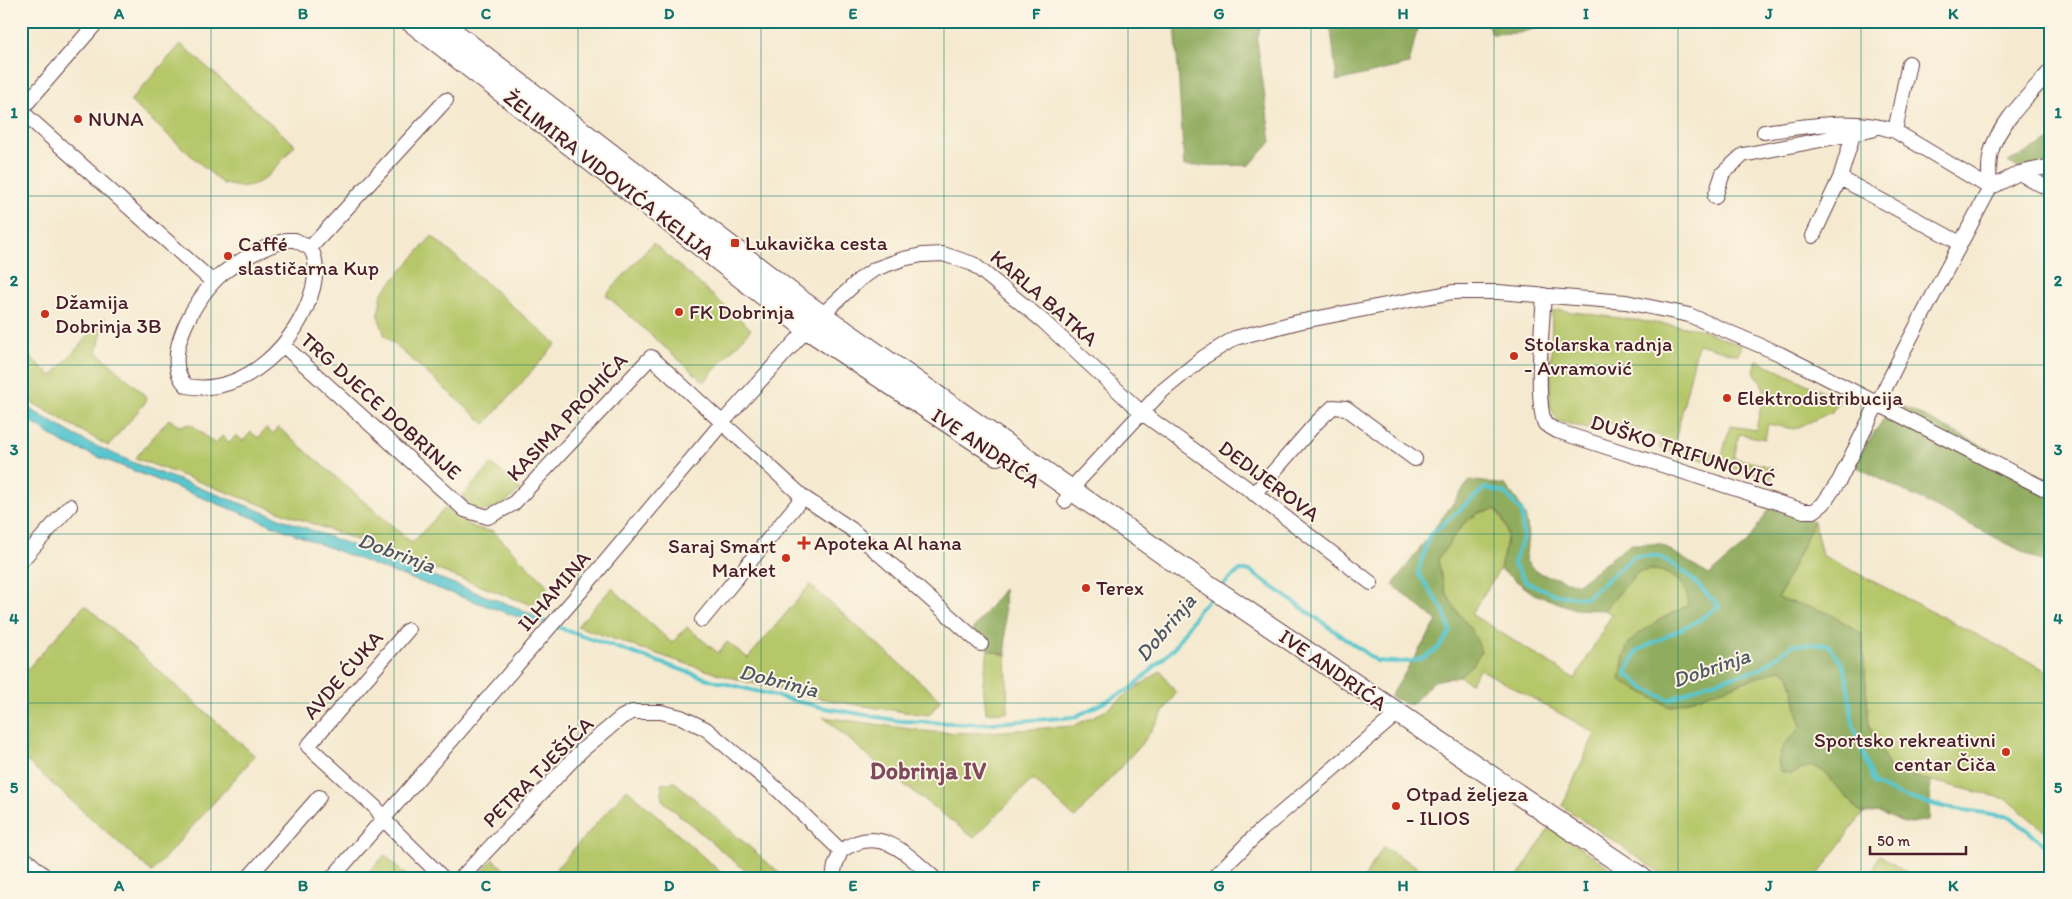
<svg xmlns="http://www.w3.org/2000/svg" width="2072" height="899" font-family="Itim,sans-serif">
  <rect width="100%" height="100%" fill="#fcf5e5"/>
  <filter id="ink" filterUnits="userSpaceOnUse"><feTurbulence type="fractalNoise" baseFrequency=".02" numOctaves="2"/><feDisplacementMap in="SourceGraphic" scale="10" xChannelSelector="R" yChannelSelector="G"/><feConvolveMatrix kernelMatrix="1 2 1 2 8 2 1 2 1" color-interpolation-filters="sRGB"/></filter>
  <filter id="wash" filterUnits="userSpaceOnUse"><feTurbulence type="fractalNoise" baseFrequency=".0096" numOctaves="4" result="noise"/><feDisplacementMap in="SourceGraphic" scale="20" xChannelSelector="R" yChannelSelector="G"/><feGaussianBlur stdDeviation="1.12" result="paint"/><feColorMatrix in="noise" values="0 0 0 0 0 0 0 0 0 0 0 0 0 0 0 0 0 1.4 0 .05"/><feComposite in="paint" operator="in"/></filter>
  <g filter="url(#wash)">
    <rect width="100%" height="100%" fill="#f5ead0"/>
    <!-- green -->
    <path fill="#b6c76a" stroke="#80734a" d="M181,44L295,145C272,171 260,196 222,183L130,101Z
      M432,236L556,344L485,424L385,336L378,316L382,293Z
      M653,243L751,329L704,382L606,295Z
      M1559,310L1700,329L1742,346L1738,355L1698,344L1675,441L1722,456L1730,426L1756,430L1764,389L1754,371L1757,360L1839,400L1832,412L1794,429L1768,424L1765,439L1739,434L1734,458L1775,468L1772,479L1659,448L1661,436L1592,419L1588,429L1558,421L1550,407L1552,312Z
      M105,317L97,352L143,393L146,398L145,403L108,446L21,396V349L52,376Z
      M169,419L179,426L191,424L215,444L222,436L230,443L236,435L243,441L251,432L258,438L266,428L273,434L278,427L412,543L446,507C461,521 472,530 493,531L548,586L532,605L135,458Z
      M492,464L520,489C505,506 484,521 464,502V494Z
      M1496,509L1509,532L1500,569L1471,614L1575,679L1612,614L1604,610L1638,572C1643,571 1649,570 1654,570C1671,571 1692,588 1687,606L1657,621L1669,707L1782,669L1790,675L1801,727L1787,741L1790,774L1812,765L1823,771L1862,814L1816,878H1668L1562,806L1595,733L1480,669L1470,683L1459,676L1473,664L1471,630L1453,606L1441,581L1438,559L1463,524L1478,513Z
      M1814,521L1822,555L2051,673V836L2006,799L1891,771L1869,725L1862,634L1778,598Z
      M810,585L941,700L929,715C862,707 794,695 729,677C678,662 628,644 577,626L612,588L672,643L687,627L718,653L727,642L748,658Z
      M85,605L255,756L152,872L21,756V676Z
      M988,650L1006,655L1008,712L986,713L983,682Z
      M1160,671L1176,693L1144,741L1075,818L1033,779L974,838L886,771L823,717L932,732L976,733L1073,726L1103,712Z
      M675,782L785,878H754L663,801L661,784Z
      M627,789L727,878H548Z
      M1550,827L1625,878H1517Z
      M1383,847L1437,878H1364Z
      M385,855L409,878H363Z
      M1880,855L1914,878H1869Z
      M493,859L514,878H477Z"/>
    <!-- forest -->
    <path fill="#90ac5e" stroke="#6d6644" d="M1175,21H1262L1257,40L1271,142L1250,165L1184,166Z
      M1330,21H1419L1409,64L1337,81Z
      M1486,21H1562L1519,33L1492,34Z
      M2051,140V188L2008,162Z
      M1895,402L2051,481V566L1853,465Z
      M1470,480L1505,485C1528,512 1531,525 1525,560L1538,573L1578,584L1630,544H1661L1709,575L1746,544L1770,508L1814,521L1778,598L1829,613L1862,634L1869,725L1891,771L1931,781L1929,820L1905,824L1879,812L1862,814L1823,771L1812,765L1790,774L1780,771C1774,752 1788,740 1801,727L1790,675L1782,669L1669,707L1620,680C1622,668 1623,656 1628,645C1635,632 1673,613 1687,606C1692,588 1671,571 1654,570C1649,570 1643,571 1638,572L1604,610L1575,609L1534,594L1500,569C1506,542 1514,533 1496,509L1478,513L1463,524L1438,559C1441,577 1444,593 1455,608C1465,623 1477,635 1481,652L1473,664L1459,676L1434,681L1411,705L1390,697L1437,621L1393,585Z
      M1004,589L1006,655L988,650L987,643L972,630Z"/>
    <!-- water -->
    <path fill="#58c6ce" stroke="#51727c" d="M21,404L85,441L139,465L515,607L562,628L515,616L381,568L63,443L21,415Z"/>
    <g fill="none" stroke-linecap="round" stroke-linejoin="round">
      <!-- stream -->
      <path stroke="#58c6ce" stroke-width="4" d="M1222,586L1239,571H1250L1377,661C1410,664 1434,663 1450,631L1444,611L1418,573L1429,536L1485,488L1505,493L1522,512L1523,539L1517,552L1514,565L1526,582L1557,595L1586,598L1634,556H1659L1685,572L1719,606L1699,620L1637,651L1626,673L1644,688L1669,700L1706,684L1760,669L1793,645L1827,644L1841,662L1846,674L1853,724L1874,784L1905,797L1944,807L2011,817L2051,850
        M557,627L711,680L825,708L900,721L979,724L1075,717L1132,688L1174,648L1198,611L1212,596"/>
    </g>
  </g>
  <g filter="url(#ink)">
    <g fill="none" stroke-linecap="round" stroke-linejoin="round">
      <!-- minor casing -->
      <g stroke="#643d44" stroke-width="16">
        <path id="minor" d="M21,110L98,21
          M21,111L213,282
          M1895,131L1909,63
          M1764,132C1807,126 1853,117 1895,131L1990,188
          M2019,173L2051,190
          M1840,178L1960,243
          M1990,188C1989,176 1988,164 1991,152C1998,124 2032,92 2051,70
          M1715,197L1723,173L1743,155L1872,130
          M1813,236L1840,178L1853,135
          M287,240H295L310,248C318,260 316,274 313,288C299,342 245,397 187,386C157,359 199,292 223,273C242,258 264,247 287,240Z
          M310,248L446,100
          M1544,295C1542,324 1535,401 1545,424L1557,431L1804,511H1814L1823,504L1839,481L1904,350L1990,188L2019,173L2051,166
          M283,345L465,510L488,517L513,504L651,357L803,497
          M1254,494L1316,423L1333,407L1346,408L1415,459
          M1065,501L1079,480L1161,392L1204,357L1235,338L1298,322L1453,292H1498L1626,302L1689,315L1780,354L2051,492
          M21,561L70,506
          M702,620L803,497L851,529L981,644
          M408,630L308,746L376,808L383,819L443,878
          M841,851C879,824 905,852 934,878
          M21,855L47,878
          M248,878L319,797
          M332,878L575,598L722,423L807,329L859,280L875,269L903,259L922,255L943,254L973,264L1043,321L1142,413L1251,491L1371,583
          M461,878L581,751L622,717L632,712H661L681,717L706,729L776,788L841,851
          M833,878L835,866L841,851
          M1213,878L1259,832L1397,714"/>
      </g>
      <!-- secondary casing -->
      <g stroke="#643d44" stroke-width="22">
        <path id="secondary" d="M410,21L807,329L997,455
          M439,21L799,299L1170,559L1642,878"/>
      </g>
      <!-- minor -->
      <use href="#minor" stroke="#fff" stroke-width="14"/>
      <!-- secondary -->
      <use href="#secondary" stroke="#fff" stroke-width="20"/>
    </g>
  </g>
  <!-- grid -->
  <path fill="none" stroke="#0f766e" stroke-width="1" stroke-opacity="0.55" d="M211,21V878M394,21V878M578,21V878M761,21V878M944,21V878M1128,21V878M1311,21V878M1494,21V878M1678,21V878M1861,21V878M21,196H2051M21,365H2051M21,534H2051M21,703H2051"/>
  <!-- markers -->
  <g fill="#c8321e" stroke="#fcf5e5" stroke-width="2">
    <circle cx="78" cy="119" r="5"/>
    <rect x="730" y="238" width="10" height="10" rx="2.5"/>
    <circle cx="228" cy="256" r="5"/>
    <circle cx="679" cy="312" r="5"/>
    <circle cx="45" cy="314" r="5"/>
    <circle cx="1514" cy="356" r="5"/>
    <circle cx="1727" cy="398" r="5"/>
    <path d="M801.5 535.5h5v5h5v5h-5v5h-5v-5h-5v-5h5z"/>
    <circle cx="786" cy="558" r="5"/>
    <circle cx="1086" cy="588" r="5"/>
    <circle cx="2006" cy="752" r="5"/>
    <circle cx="1396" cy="806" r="5"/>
  </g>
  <g text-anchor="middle" stroke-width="4" stroke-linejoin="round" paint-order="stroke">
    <!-- poi labels -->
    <g font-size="21" fill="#4a1f2b" stroke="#fcf5e5" text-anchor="start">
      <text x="88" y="126">NUNA</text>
      <text x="745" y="250">Lukavička cesta</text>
      <text x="238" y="251">Caffé<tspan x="238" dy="24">slastičarna Kup</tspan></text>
      <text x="55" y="309">Džamija<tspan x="55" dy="24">Dobrinja 3B</tspan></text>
      <text x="689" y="319">FK Dobrinja</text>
      <text x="1524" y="351">Stolarska radnja<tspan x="1524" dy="24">- Avramović</tspan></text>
      <text x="1737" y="405">Elektrodistribucija</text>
      <text x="814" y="550">Apoteka Al hana</text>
      <text x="776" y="553" text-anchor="end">Saraj Smart<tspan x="776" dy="24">Market</tspan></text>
      <text x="1096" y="595">Terex</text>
      <text x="1996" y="747" text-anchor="end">Sportsko rekreativni<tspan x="1996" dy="24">centar Čiča</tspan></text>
      <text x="1406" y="801">Otpad željeza<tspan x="1406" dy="24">- ILIOS</tspan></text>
    </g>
    <!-- street labels -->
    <g font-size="21" fill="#4a1f2b" stroke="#fcf5e5">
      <text transform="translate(609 175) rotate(38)" y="7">ŽELIMIRA VIDOVIĆA KELIJA</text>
      <text transform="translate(1044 298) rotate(41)" y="7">KARLA BATKA</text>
      <text transform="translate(381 406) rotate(42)" y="7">TRG DJECE DOBRINJE</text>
      <text transform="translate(567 417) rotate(-47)" y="7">KASIMA PROHIĆA</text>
      <text transform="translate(986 448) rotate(34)" y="7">IVE ANDRIĆA</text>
      <text transform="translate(1683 451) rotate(18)" y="7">DUŠKO TRIFUNOVIĆ</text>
      <text transform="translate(1269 481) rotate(37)" y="7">DEDIJEROVA</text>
      <text transform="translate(554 591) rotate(-49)" y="7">ILHAMINA</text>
      <text transform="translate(1333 670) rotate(35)" y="7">IVE ANDRIĆA</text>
      <text transform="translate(343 675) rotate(-49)" y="7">AVDE ĆUKA</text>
      <text transform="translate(538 772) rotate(-45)" y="7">PETRA TJEŠIĆA</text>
    </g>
    <!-- water labels -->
    <g font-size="22" font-style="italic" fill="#4f5964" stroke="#fcf5e5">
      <text transform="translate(397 552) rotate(20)" y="8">Dobrinja</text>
      <text transform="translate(1165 627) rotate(-50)" y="8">Dobrinja</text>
      <text transform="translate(1711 667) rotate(-19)" y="8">Dobrinja</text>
      <text transform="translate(779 680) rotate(14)" y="8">Dobrinja</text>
    </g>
    <!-- quarter labels -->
    <g font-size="24" font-weight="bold" fill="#804a5c" stroke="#fcf5e5">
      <text x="928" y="779">Dobrinja IV</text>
    </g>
  </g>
  <!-- margin -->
  <rect width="2072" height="899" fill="none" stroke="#fcf5e5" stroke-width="55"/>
  <!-- scale -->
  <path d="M1870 846v8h96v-8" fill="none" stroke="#4a1f2b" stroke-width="2.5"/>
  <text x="1877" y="846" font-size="15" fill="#4a1f2b" stroke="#fcf5e5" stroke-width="4" paint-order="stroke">50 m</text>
  <rect x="28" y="28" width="2016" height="844" fill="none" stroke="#0f766e" stroke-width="2"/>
  <g font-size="16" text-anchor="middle" font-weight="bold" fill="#0f766e">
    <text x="119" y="19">A</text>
    <text x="303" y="19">B</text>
    <text x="486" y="19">C</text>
    <text x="669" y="19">D</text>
    <text x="853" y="19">E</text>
    <text x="1036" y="19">F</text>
    <text x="1219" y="19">G</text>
    <text x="1403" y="19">H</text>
    <text x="1586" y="19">I</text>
    <text x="1769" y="19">J</text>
    <text x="1953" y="19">K</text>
    <text x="14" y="118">1</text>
    <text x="2058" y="118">1</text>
    <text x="14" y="286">2</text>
    <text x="2058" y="286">2</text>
    <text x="14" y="455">3</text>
    <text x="2058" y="455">3</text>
    <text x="14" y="624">4</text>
    <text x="2058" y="624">4</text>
    <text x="14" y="793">5</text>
    <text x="2058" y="793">5</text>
    <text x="119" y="891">A</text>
    <text x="303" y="891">B</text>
    <text x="486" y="891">C</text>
    <text x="669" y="891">D</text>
    <text x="853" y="891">E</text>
    <text x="1036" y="891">F</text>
    <text x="1219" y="891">G</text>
    <text x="1403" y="891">H</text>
    <text x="1586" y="891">I</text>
    <text x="1769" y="891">J</text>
    <text x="1953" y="891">K</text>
  </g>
</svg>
